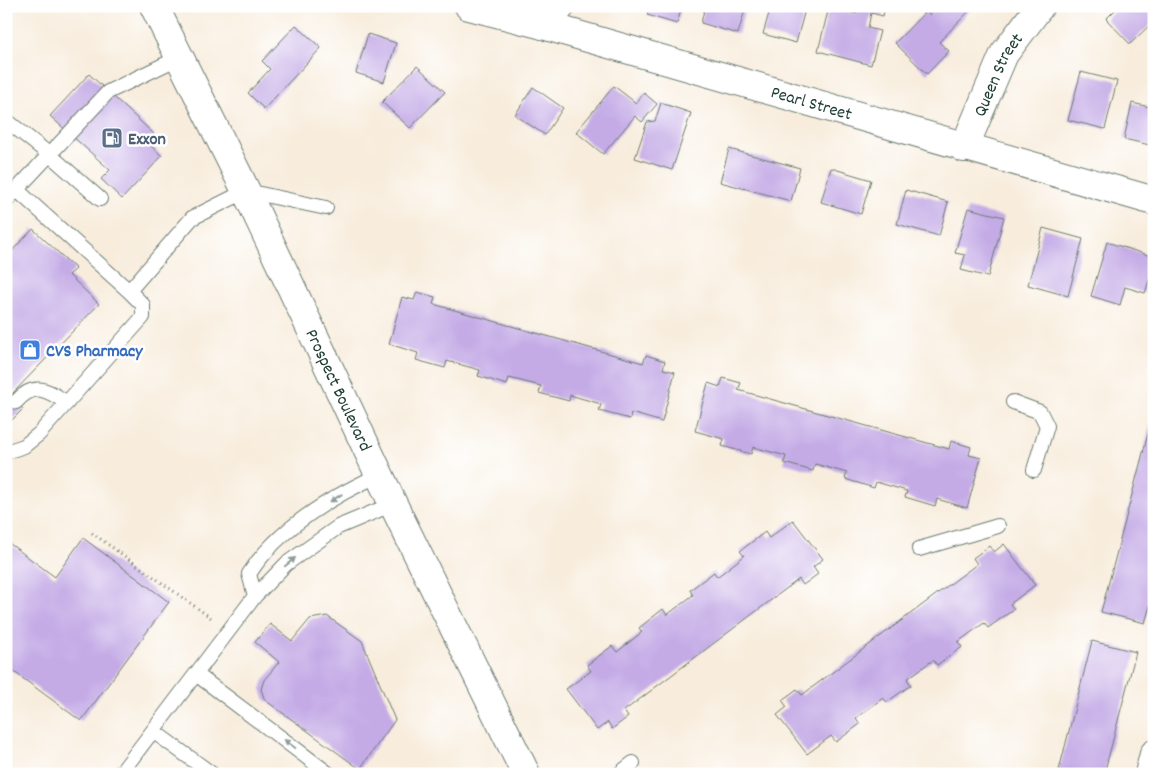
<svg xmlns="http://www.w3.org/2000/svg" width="1160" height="780" font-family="Dekko,sans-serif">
  <rect width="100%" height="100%" fill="#fff"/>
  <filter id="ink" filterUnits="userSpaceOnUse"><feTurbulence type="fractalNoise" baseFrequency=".02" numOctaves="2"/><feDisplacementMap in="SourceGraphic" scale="10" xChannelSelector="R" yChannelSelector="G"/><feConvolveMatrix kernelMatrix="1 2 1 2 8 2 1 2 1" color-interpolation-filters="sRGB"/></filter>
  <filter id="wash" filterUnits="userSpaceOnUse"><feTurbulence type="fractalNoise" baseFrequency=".0096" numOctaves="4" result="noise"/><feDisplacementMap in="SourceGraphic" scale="20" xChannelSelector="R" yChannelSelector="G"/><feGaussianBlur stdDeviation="1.12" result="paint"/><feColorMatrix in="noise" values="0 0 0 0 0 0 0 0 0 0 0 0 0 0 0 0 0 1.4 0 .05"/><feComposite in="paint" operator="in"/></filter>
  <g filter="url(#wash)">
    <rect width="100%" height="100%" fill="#f8eddd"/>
    <g id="blocks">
      <!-- building -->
      <path fill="#c4abe6" d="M650,6H682L677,24L647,15Z
        M705,6H746L738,34L701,23Z
        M771,6H806L796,43L763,34Z
        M858,6H885L883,16L871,13L868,28L880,31L871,65L818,51L829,7L856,14Z
        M938,6L973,7L939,42L949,51L927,74L895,43L926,11L930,15Z
        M1119,6H1154V21L1130,44L1106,19Z
        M296,25L321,48L264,109L248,93L270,69L262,61Z
        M368,34L396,43L384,82L356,73Z
        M417,66L445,92L410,128L382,102Z
        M1081,72L1117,81L1105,129L1068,120Z
        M89,74L154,134L147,142L162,156L122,199L101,179L110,170L50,116Z
        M614,86L636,103L644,93L657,104L642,122L635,116L603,154L576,132Z
        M533,87L563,108L545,135L515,115Z
        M661,103L691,113L672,170L635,158L647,122L655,121Z
        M1132,103L1154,108V146L1124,139Z
        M729,149L800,168L791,201L720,182Z
        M831,168L871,180L861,214L821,202Z
        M906,190L948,202L939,236L897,224Z
        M968,208L1004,217L988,277L961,270L965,255L955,253Z
        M1043,228L1083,239L1068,296L1028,285Z
        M33,229L76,269L69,275L99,304L10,396L23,409L8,424L6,257Z
        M1107,242L1154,257V265L1145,293L1125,287L1120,305L1091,296Z
        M417,292L435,297L433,304L643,363L646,355L665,361L663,369L675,372L662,422L631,413L630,419L599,411L601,404L570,395L569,401L539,393L541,386L509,378L507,385L478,376L480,370L447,361L445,368L416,360L418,353L389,344L402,297L414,300Z
        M723,378L741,383L738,390L949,449L951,441L971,447L969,455L981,458L967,508L937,499L935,506L905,497L907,491L876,482L874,488L845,479L847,473L815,464L813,471L784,463L786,456L753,447L751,454L722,446L724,439L695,431L708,383L720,387Z
        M1153,415L1154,592L1145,623L1101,612Z
        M793,520L823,559L813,567L818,574L803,585L799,579L624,711L628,717L612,729L608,722L597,730L566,689L591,671L587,665L612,646L617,652L642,632L639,628L663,609L667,615L693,595L690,590L714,572L717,577L744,556L740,551L765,532L769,538Z
        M83,538L169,602L81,721L6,666V541L55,577Z
        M1004,544L1035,585L1010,604L1014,609L988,628L984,623L958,642L962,647L937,665L933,660L907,679L911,685L887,702L883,698L856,718L860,724L836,742L831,736L807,754L777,715L787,707L782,700L797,689L802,695L977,564L973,558L989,546L994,552Z
        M327,616L362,641L395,720L360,769L269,703L264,698L261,689L264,680L279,662L255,642L270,624L292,641L310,619Z
        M1092,641L1136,652L1104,774H1058Z"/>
    </g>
  </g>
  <g filter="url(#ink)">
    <use href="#blocks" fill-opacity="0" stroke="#6b7b6f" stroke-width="1"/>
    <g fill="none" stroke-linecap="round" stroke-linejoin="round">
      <!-- lane casing -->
      <g stroke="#6b7b6f" stroke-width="16">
        <path id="lane" d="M6,120L50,155L100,199
          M6,201L108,92L180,57
          M129,291L192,218L246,191L326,208
          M16,402C34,381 48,390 67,403
          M1013,402L1040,412L1047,426L1034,470
          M6,452L24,446L39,434L143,317V305L129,291L17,190
          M919,549L998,526
          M255,596L249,574C278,528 331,497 379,475
          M196,674L329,774
          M153,731L212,774
          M120,774L255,596L286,564L338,527L393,504
          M619,774L633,763"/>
      </g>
      <!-- street casing -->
      <g stroke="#6b7b6f" stroke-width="30">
        <g id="street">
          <path id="s1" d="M469,6L543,25L1154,201"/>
          <path d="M543,25L561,6"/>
          <path id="s2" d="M964,148L1004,54L1040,6"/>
          <path d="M1149,774L1154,754"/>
        </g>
      </g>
      <!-- secondary casing -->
      <g stroke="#6b7b6f" stroke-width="30">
        <g id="secondary">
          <path id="s3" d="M154,6L246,191L393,504L526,774"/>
        </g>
      </g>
      <!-- path -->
      <path stroke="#6b7b6f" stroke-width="3" stroke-dasharray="1 4" stroke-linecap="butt" d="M92,533L214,620"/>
      <!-- lane -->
      <use href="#lane" stroke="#fff" stroke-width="14"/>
      <!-- street -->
      <use href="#street" stroke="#fff" stroke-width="28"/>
      <!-- secondary -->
      <use href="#secondary" stroke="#fff" stroke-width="28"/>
    </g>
    <!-- one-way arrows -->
    <defs><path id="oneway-solid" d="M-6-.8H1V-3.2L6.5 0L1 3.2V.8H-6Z" transform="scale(1.25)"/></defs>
    <g fill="#8f9e9a">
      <use href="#oneway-solid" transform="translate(336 498) rotate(147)"/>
      <use href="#oneway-solid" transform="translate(290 562) rotate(-40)"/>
      <use href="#oneway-solid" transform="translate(290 744) rotate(-143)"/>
    </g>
  </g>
  <!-- icons -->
  <defs>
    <g id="fuel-square" transform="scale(1.125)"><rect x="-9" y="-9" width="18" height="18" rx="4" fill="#5c6f8a" stroke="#fff"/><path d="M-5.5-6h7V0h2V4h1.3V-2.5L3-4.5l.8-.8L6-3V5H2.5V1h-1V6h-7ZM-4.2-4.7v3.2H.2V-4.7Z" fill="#fff"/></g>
    <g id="shop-square" transform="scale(1.125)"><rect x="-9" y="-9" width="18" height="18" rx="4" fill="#3f7fe0" stroke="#fff"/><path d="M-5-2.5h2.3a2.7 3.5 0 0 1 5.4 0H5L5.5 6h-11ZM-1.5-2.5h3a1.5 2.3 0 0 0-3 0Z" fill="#fff"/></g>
  </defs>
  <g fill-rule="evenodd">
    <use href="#fuel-square" x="112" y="138"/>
    <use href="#shop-square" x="30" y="350"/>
  </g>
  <g text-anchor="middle" stroke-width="5" stroke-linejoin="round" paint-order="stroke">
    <!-- street labels -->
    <g font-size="18" fill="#1f3d34" stroke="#fff">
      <text dy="6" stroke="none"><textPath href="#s2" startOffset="81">Queen Street</textPath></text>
      <text dy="6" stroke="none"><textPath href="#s1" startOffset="356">Pearl Street</textPath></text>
      <text dy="6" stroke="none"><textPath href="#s3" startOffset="426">Prospect Boulevard</textPath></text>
    </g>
    <!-- service labels -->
    <g font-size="18" font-weight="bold" fill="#4e5e75" stroke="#fff" text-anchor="start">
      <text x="128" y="144">Exxon</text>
    </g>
    <!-- shop labels -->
    <g font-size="18" font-weight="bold" fill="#366cbe" stroke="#fff" text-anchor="start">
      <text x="46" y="356">CVS Pharmacy</text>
    </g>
  </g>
  <!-- margin -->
  <rect width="1160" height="780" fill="none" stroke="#fff" stroke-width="25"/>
</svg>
